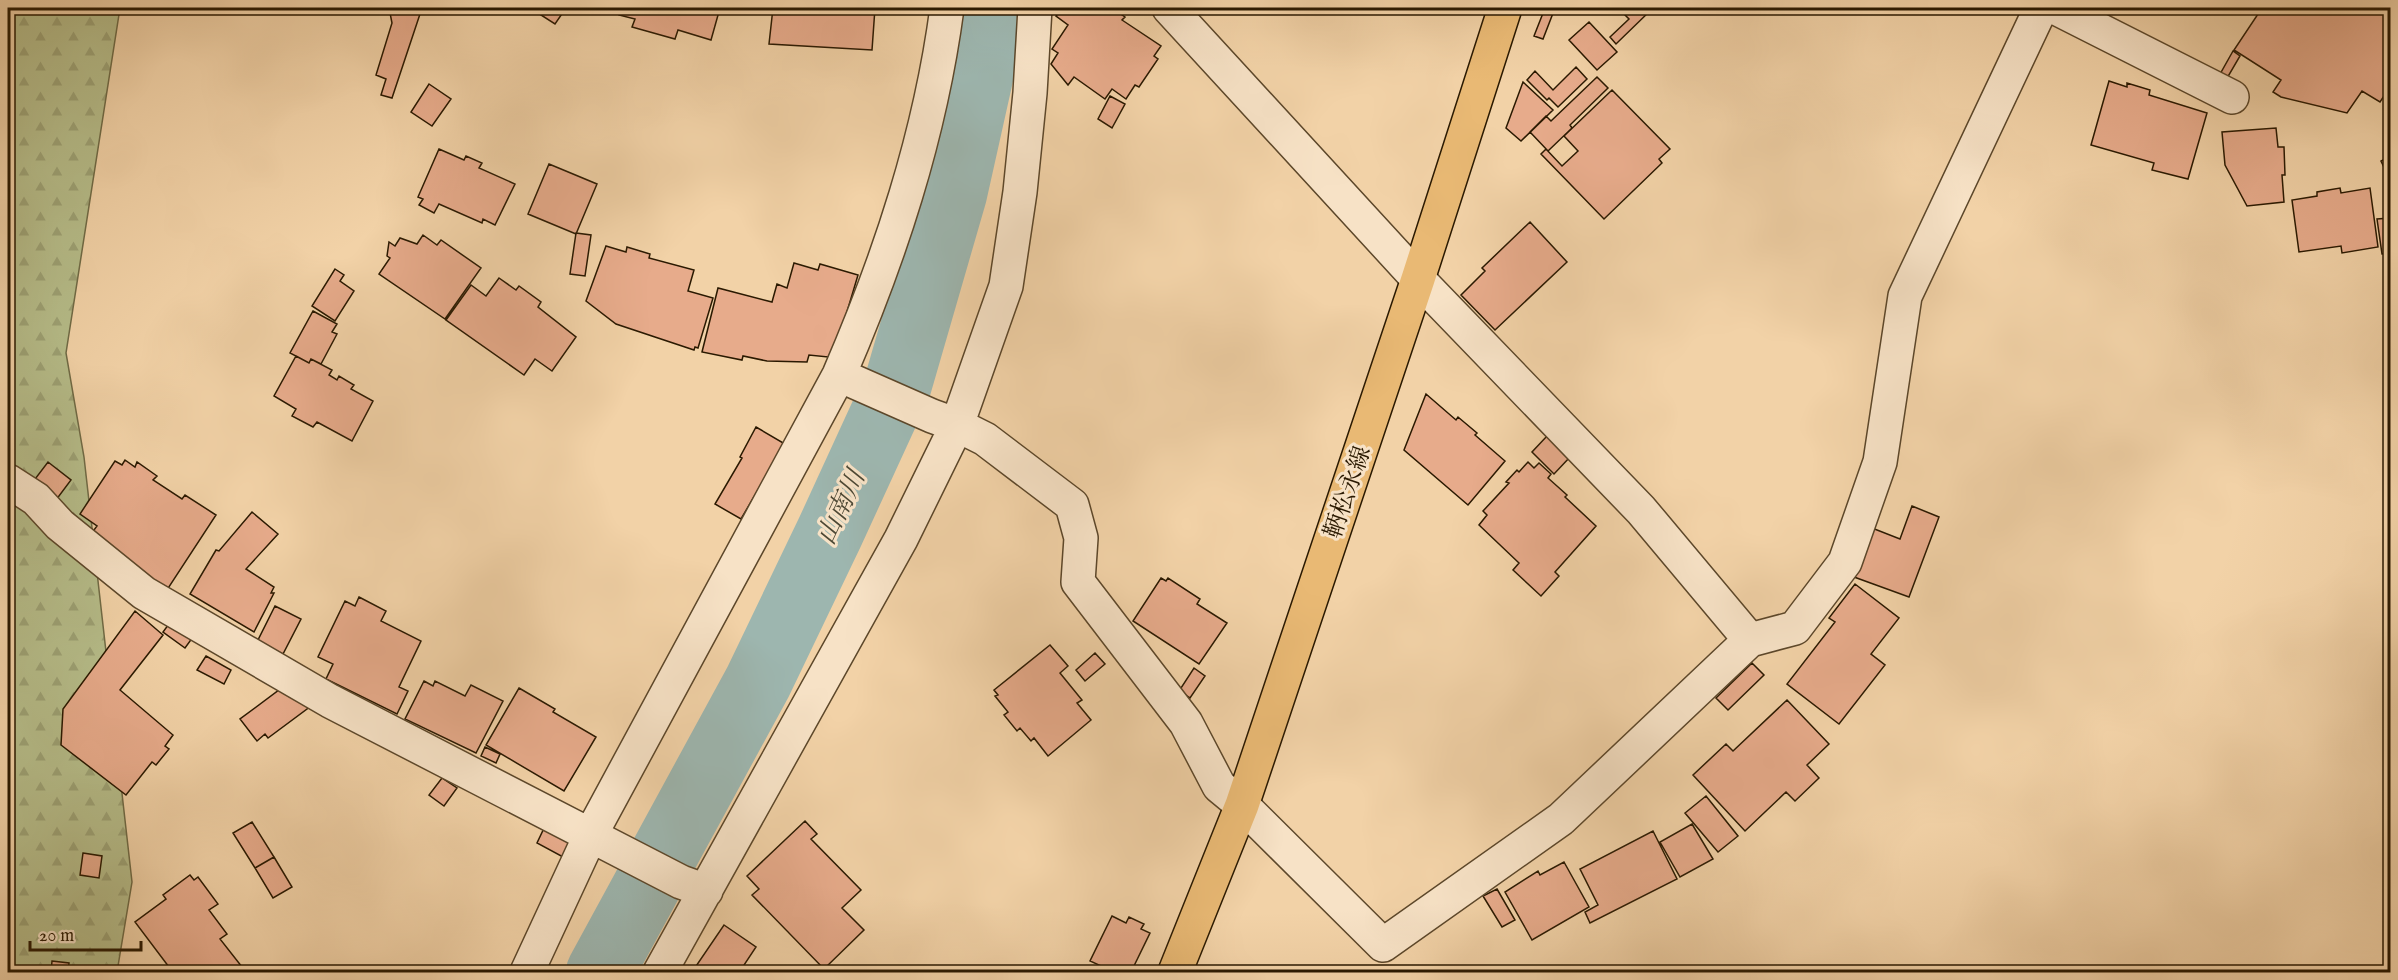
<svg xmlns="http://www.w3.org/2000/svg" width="2398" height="980" font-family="'IM FELL English','Noto Serif JP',serif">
  <defs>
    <pattern id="forest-firs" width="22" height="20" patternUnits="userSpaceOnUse" patternTransform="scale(1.5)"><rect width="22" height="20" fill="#b6bd8a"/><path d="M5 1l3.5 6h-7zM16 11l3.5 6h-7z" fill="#9da275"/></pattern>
  </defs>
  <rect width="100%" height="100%" fill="#f2d2a7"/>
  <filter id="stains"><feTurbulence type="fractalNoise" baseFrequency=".00333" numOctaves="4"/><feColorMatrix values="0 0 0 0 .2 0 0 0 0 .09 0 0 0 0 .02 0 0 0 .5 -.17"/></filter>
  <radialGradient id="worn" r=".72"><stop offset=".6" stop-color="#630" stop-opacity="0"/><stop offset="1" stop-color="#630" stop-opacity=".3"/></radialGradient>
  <!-- forest -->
  <path fill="url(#forest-firs)" stroke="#706b46" stroke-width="1.5" d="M8,8H120L66,353L84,457L132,882L117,972H8Z"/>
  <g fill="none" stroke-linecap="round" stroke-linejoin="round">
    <!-- river -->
    <path stroke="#9db6af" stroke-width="68" d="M600,972L758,682L830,532L898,384L953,194L982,64L983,8"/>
  </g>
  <!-- building -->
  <path fill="#e7ab8b" stroke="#2a1901" stroke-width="1.5" d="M389,8H422L392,98L381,95L386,79L376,75L392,23Z
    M530,8H566L555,24Z
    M612,8H720L711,40L678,30L675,39L632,27L635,19L619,15L620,10Z
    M773,8H875L872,50L769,44Z
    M1062,8H1112L1125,17L1122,20L1161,46L1154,56L1158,59L1139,87L1135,85L1126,99L1112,89L1105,99L1074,77L1068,85L1051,64L1058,53L1052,49L1068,25L1056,16Z
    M1545,8H1555L1543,39L1534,36Z
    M1618,8H1653L1616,44L1610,37L1629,19Z
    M2262,8H2390V87L2380,102L2362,91L2347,113L2281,97L2273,92L2281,80L2234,50Z
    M1589,22L1617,52L1597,70L1569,40Z
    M2233,51L2240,56L2226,80L2219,76Z
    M1576,67L1587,79L1558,107L1549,98L1547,100L1527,80L1535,71L1553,90Z
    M1597,77L1608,88L1570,125L1572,128L1548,151L1530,132L1546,116L1551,121Z
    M2109,81L2127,87V83L2150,90L2149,95L2207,113L2188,179L2152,170L2154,163L2091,145Z
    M1523,82L1553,110L1521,141L1506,128Z
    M429,84L451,99L432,126L411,112Z
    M1612,90L1670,149L1659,159L1662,163L1604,219L1541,154L1546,149L1562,166L1578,151L1564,136Z
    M1110,96L1125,104L1112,128L1098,119Z
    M2276,128L2278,147H2284L2285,175H2282L2284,202L2247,206L2225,165L2222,132Z
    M439,149L464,160L466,156L482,163L479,168L515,184L495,225L483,219L482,223L439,204L434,213L419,205L423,199L418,197Z
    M2390,156V180L2381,161Z
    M549,164L597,184L576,234L528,214Z
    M2340,188L2341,193L2370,188L2378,247L2342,253L2341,246L2299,252L2292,200L2317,196V192Z
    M2390,218V253L2382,254L2377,219Z
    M1530,222L1567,262L1495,330L1461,295L1485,271L1482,268Z
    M576,233L591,235L585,276L570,274Z
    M423,235L437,245L441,240L481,268L445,319L379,274L390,258L387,256L389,242L395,246L400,238L417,244Z
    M606,246L626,252L627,247L650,254L649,258L694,270L688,291L713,298L698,348L695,347L694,350L616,324L586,301Z
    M794,263L818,270L820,264L858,275L841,332L838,358L809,355L807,362L767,361L743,356L742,360L702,352L718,288L772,302L777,284L787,288Z
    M335,269L344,275L340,281L354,291L335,321L312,306Z
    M499,278L516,290L519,286L541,302L538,307L576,337L552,371L535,359L524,375L446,320L471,285L486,296Z
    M313,311L337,324L332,332L337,334L321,364L311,359L309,363L290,353Z
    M296,356L309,363L311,359L332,370L329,375L337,380L339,376L354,385L351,389L373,401L352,441L317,422L313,427L292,416L296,409L274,396Z
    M1426,394L1456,420L1458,417L1477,433L1475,435L1505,461L1468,505L1404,450Z
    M756,427L785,444L741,519L715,504L742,458L740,457Z
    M1547,436L1570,457L1554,474L1532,452Z
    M125,460L135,467L137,462L157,476L153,480L182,499L185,495L216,515L165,593L91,534L97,526L80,514L115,461L122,465Z
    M48,462L71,480L56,500L32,483Z
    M1528,462L1534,468L1539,463L1551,474L1548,478L1567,495L1565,497L1596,526L1555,572L1559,576L1541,596L1513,570L1519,563L1479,525L1487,515L1483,511L1509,483L1506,482L1517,470L1519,472Z
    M1912,506L1939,517L1909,597L1854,577L1872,528L1900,539Z
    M252,512L278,534L246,569L274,587L271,593H274L254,632L190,594L216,550L219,551Z
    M1161,578L1166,581L1168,578L1200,599L1197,604L1227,623L1199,664L1133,621Z
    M1855,584L1899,618L1871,654L1885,665L1839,724L1787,684L1835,622L1829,618Z
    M359,597L386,611L381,621L421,641L399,687L408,691L397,714L326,679L333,664L318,657L345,601L355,606Z
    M275,606L301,619L283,654L257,642Z
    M135,611L163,635L120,690L173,735L165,746L169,749L156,765L152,762L126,795L61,745L63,709Z
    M171,621L193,637L185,648L163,632Z
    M1050,645L1068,666L1060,673L1082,700L1077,703L1091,720L1048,756L1034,738L1031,741L1020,728L1017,731L1004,715L1008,712L995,696L998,695L994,690Z
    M1095,653L1105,664L1085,681L1076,670Z
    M206,656L231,670L224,684L197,670Z
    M1752,663L1764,675L1728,710L1716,698Z
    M1194,668L1205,676L1190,698L1179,691Z
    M424,681L433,686L435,681L465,696L471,685L503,701L476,753L405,719Z
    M283,687L311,706L268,738L265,734L257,741L240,719Z
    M519,688L555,709L553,712L596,737L564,791L486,745Z
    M1787,700L1829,744L1807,765L1819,778L1795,801L1786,792L1745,831L1693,775L1726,744L1733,751Z
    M485,747L500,754L496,763L481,756Z
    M442,778L457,788L444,806L429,795Z
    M1706,796L1738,836L1718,852L1685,813Z
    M805,821L817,834L811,839L861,890L842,908L864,930L824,969L752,895L759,889L747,876Z
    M252,822L274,857L255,868L233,833Z
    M546,824L572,839L563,857L537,843Z
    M1692,824L1713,859L1680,877L1660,842Z
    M1653,831L1677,879L1590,923L1585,912L1598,905L1580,869Z
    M83,853L102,856L99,878L80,875Z
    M274,857L292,887L273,898L255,868Z
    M1564,862L1589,907L1532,940L1505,892L1538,871L1540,875Z
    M190,875L194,880L198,877L218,904L209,910L227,934L220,939L246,972H170L172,971L135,922L166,899L163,895Z
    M1497,889L1515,920L1502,927L1483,896Z
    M1112,916L1126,923L1129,917L1144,924L1141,929L1150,933L1131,972H1114L1090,961Z
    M724,925L756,947L744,965L754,972H692Z
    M52,961L69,963L68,972H51Z"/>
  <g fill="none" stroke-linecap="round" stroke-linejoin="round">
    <!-- minor casing -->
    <g stroke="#5c472a" stroke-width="36">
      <path id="minor" d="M1169,8L1418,279L1641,510L1750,640
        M2056,8L2232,97
        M839,375L932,416L957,425L985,439L1072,505L1081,538L1078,582L1186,723L1219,786L1242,805L1383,945L1561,819L1750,640L1795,628L1845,562L1880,462L1905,296L2041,8
        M8,481L36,499L60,525L144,593L330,701L681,882L706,891
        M527,972L591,834L839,375C890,257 930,136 947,8
        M660,972L901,539L957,425L1006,286L1020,192L1030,93L1035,8"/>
    </g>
    <!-- major casing -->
    <g stroke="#2a1901" stroke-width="36">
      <path id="major" d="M1175,972L1242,805L1418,279L1505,8"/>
    </g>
    <!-- minor -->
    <use href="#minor" stroke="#f7e2c6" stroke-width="33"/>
    <!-- major -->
    <use href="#major" stroke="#e9b974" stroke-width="33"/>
  </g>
  <g text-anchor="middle" stroke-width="6" stroke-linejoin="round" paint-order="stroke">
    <!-- street labels -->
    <g font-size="24" fill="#2a1901" stroke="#f7e2c6">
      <text transform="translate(1347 492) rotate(-71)" y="8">鞆松永線</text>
    </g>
    <!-- water labels -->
    <g font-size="26" font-style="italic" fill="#4c4835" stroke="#f7e2c6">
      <text transform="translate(840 507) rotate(-65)" y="9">山南川</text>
    </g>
  </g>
  <!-- margin -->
  <rect width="2398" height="980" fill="none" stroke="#f2d2a7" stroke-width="30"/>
  <rect x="9" y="9" width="2380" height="962" fill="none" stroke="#2a1901" stroke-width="3"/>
  <rect x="15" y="15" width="2368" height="950" fill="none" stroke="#2a1901" stroke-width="1.5"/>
  <!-- scale -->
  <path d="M30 941v9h111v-9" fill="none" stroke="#2a1901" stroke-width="3"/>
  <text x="39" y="941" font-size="18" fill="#2a1901" stroke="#f7e2c6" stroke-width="4.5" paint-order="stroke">20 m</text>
  <rect width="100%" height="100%" filter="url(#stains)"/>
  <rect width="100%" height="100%" fill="url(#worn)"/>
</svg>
